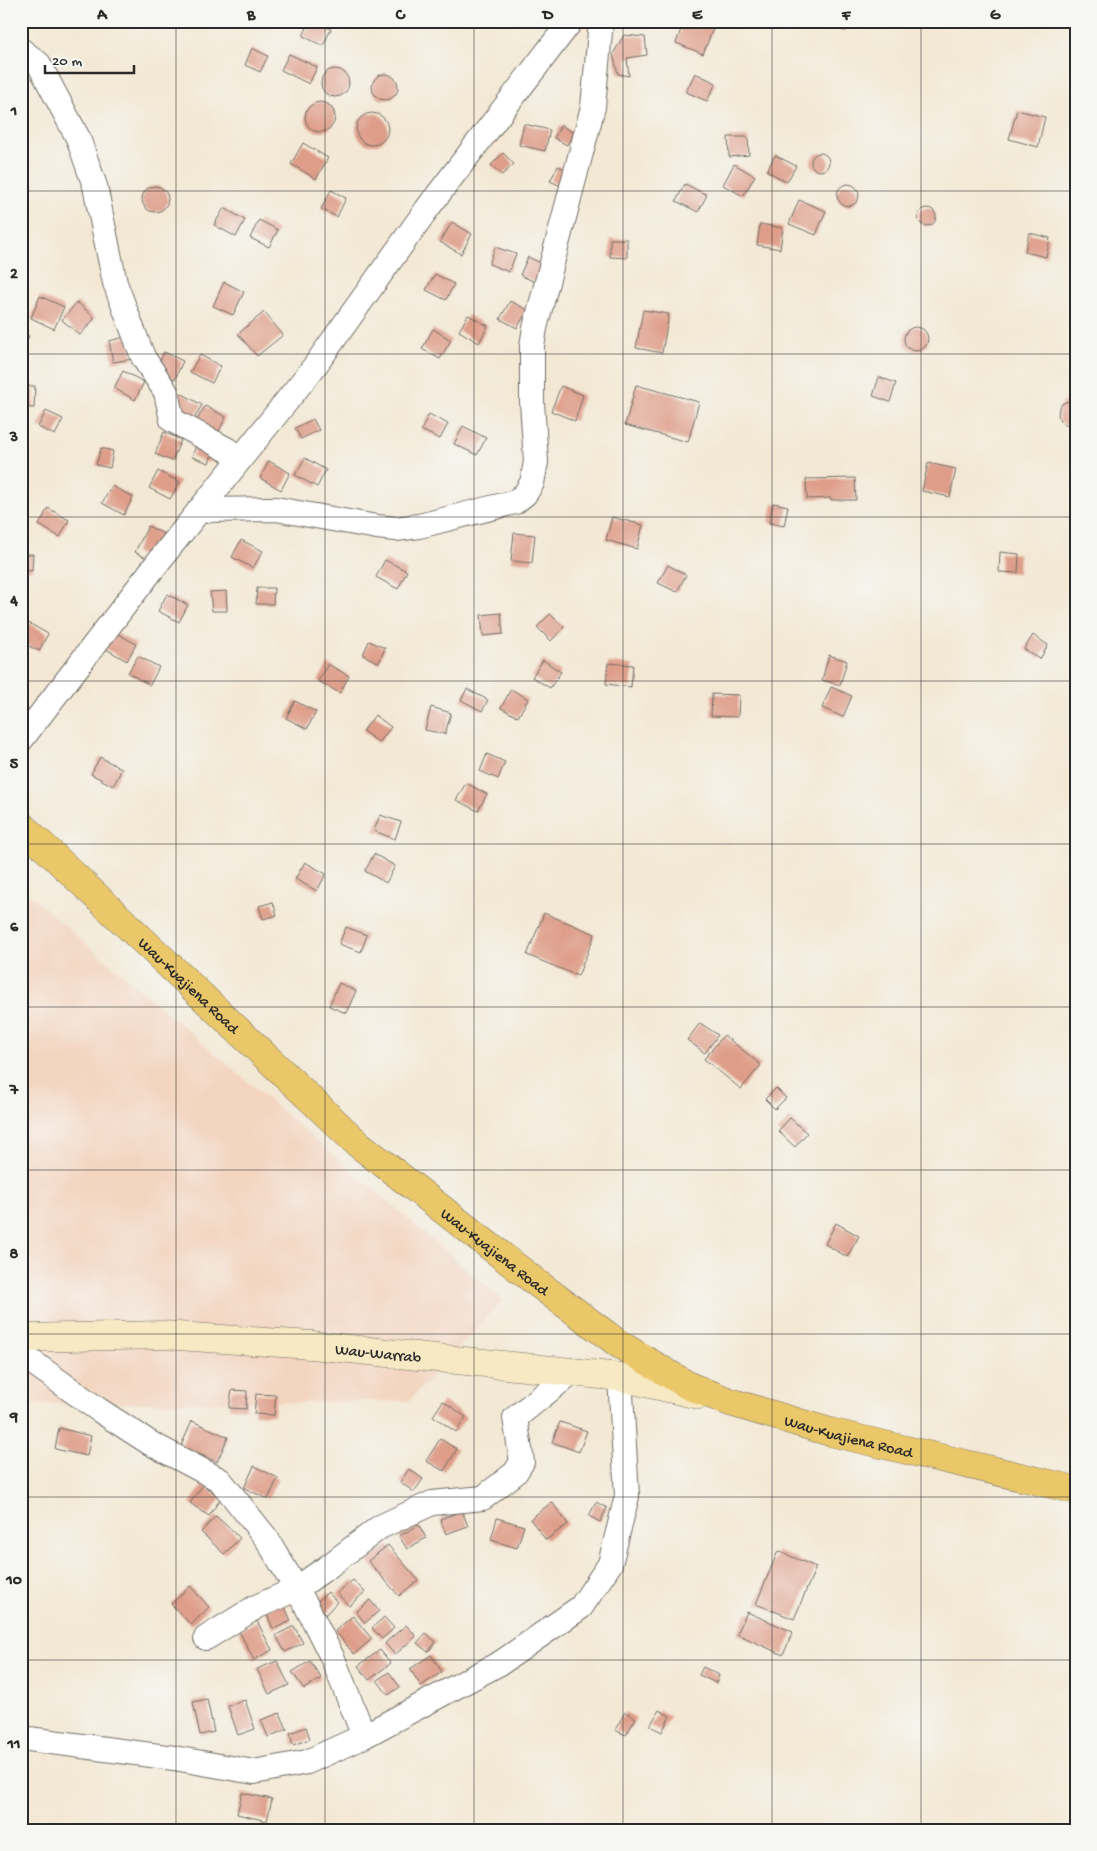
<svg xmlns="http://www.w3.org/2000/svg" width="1097" height="1851" font-family="'Gochi Hand',sans-serif">
  <rect width="100%" height="100%" fill="#f6f6f2"/>
  <filter id="ink" filterUnits="userSpaceOnUse"><feTurbulence type="fractalNoise" baseFrequency=".02" numOctaves="2"/><feDisplacementMap in="SourceGraphic" scale="10" xChannelSelector="R" yChannelSelector="G"/><feConvolveMatrix kernelMatrix="1 2 1 2 8 2 1 2 1" color-interpolation-filters="sRGB"/></filter>
  <filter id="wash" filterUnits="userSpaceOnUse"><feTurbulence type="fractalNoise" baseFrequency=".0096" numOctaves="4" result="noise"/><feDisplacementMap in="SourceGraphic" scale="20" xChannelSelector="R" yChannelSelector="G"/><feGaussianBlur stdDeviation="1.12" result="paint"/><feColorMatrix in="noise" values="0 0 0 0 0 0 0 0 0 0 0 0 0 0 0 0 0 1.4 0 .05"/><feComposite in="paint" operator="in"/></filter>
  <g filter="url(#wash)">
    <rect width="100%" height="100%" fill="#f3e8d4"/>
    <!-- built -->
    <path fill="#f3d4bf" d="M21,888L503,1300L409,1401L21,1404Z"/>
    <g id="blocks">
      <!-- building -->
      <path fill="#de9d89" d="M310,21H315L331,29L323,46L303,36Z
        M684,21H694L713,29L703,54L676,43Z
        M826,21H848L845,31L825,25Z
        M624,35L645,37L647,55L627,58L629,76L618,74L613,54Z
        M252,48L268,56L260,72L245,65Z
        M289,54L317,67L309,84L281,70Z
        M321 83a14 14 0 1 1 28 0a14 14 0 1 1-28 0Z
        M695,73L716,83L707,101L686,92Z
        M372 87a13 13 0 1 1 26 0a13 13 0 1 1-26 0Z
        M305 117a15 15 0 1 1 30 0a15 15 0 1 1-30 0Z
        M1017,110L1045,117L1038,147L1009,139Z
        M356 129a16 16 0 1 1 32 0a16 16 0 1 1-32 0Z
        M524,124L550,130L545,151L519,145Z
        M561,125L574,133L567,145L554,138Z
        M728,137H748L749,155L729,157Z
        M303,143L328,158L316,179L291,164Z
        M811 162a9 9 0 1 1 18 0a9 9 0 1 1-18 0Z
        M503,153L514,164L502,175L491,165Z
        M775,155L796,166L787,182L767,171Z
        M734,164L755,176L743,196L723,185Z
        M558,166L572,172L565,188L550,181Z
        M685,184L707,195L698,212L676,201Z
        M837 195a11 11 0 1 1 22 0a11 11 0 1 1-22 0Z
        M142 199a13 13 0 1 1 26 0a13 13 0 1 1-26 0Z
        M331,190L346,198L337,217L321,209Z
        M799,200L826,211L816,235L789,224Z
        M224,208L245,220L236,237L214,225Z
        M918 217a9 9 0 1 1 18 0a9 9 0 1 1-18 0Z
        M259,220L278,230L269,247L250,238Z
        M452,222L472,234L461,254L440,242Z
        M760,224L783,228L780,249L757,245Z
        M1029,233L1050,238L1046,257L1025,252Z
        M610,239H627V258L610,257Z
        M495,247L516,254L509,272L489,264Z
        M528,257L545,265L537,283L520,275Z
        M435,274L454,284L446,300L426,290Z
        M224,282L244,292L233,315L213,306Z
        M40,296L64,307L54,329L31,318Z
        M510,301L528,310L517,328L500,319Z
        M77,302L95,318L80,335L62,320Z
        M643,310L669,314L662,353L636,348Z
        M264,312L283,335L257,356L238,334Z
        M468,315L488,326L479,343L459,331Z
        M904 339a12 12 0 1 1 24 0a12 12 0 1 1-24 0Z
        M433,329L451,340L440,359L422,349Z
        M21,332L29,336L21,352Z
        M129,336L133,359L113,362L109,341Z
        M164,352L183,361L175,379L156,371Z
        M200,355L221,366L212,383L190,372Z
        M123,371L144,382L135,400L114,388Z
        M879,377L896,383L890,402L873,396Z
        M636,385L699,402L688,442L625,425Z
        M21,386H35L34,408L21,407Z
        M561,386L583,395L575,421L551,411Z
        M181,393L202,405L192,422L171,410Z
        M1069,401L1076,402V425L1072,426L1065,425L1060,421L1058,415L1059,408L1063,403Z
        M205,406L226,417L217,435L195,423Z
        M46,411L63,419L55,435L38,427Z
        M429,414L448,424L440,439L421,430Z
        M313,419L319,430L301,439L295,428Z
        M463,426L486,438L477,455L454,444Z
        M164,432L181,440L172,461L155,454Z
        M198,440L215,446L209,463L192,457Z
        M101,448L113,451L110,468L96,465Z
        M305,458L326,470L317,487L295,475Z
        M269,461L290,473L281,490L260,478Z
        M928,463L956,469L950,497L922,491Z
        M158,471L180,482L170,499L149,488Z
        M855,478L856,500H831V498L807,499L806,479Z
        M112,486L133,497L124,515L102,503Z
        M773,503L788,506L784,526L769,523Z
        M48,508L69,520L60,537L39,525Z
        M612,517L643,525L637,549L606,540Z
        M148,526L164,534L150,560L135,552Z
        M514,533L535,535L532,563L511,561Z
        M241,540L263,551L253,568L232,557Z
        M1000,552L1019,554L1018,573L999,572Z
        M21,554H33L32,571L21,570Z
        M385,560L407,571L398,589L376,577Z
        M668,565L686,575L677,592L658,583Z
        M257,588H274L273,604H256Z
        M226,591L227,611H212L210,592Z
        M167,594L188,605L179,622L158,611Z
        M501,613L503,634L483,636L481,615Z
        M550,614L564,627L551,641L537,627Z
        M27,622L48,634L39,651L21,642V633Z
        M115,632L136,644L127,661L106,649Z
        M1033,635L1048,645L1040,659L1024,649Z
        M369,641L385,648L379,663L363,655Z
        M829,655L847,661L840,685L822,680Z
        M138,656L159,667L150,685L128,673Z
        M543,660L561,672L550,688L532,677Z
        M608,663L633,665L631,687L606,684Z
        M328,664L349,676L340,693L318,681Z
        M831,687L852,696L843,717L822,708Z
        M467,689L488,700L482,711L461,700Z
        M511,689L528,699L518,717L501,708Z
        M712,694L739,695L738,717L711,716Z
        M295,701L316,712L307,729L286,718Z
        M431,707L451,713L445,734L425,730Z
        M375,715L391,727L379,743L363,731Z
        M487,754L505,762L498,779L480,771Z
        M100,757L122,769L113,786L91,774Z
        M466,783L487,794L478,811L456,800Z
        M380,815L401,822L395,839L374,831Z
        M374,854L395,866L386,883L365,871Z
        M305,862L326,874L317,891L295,879Z
        M273,902L277,915L263,919L259,906Z
        M544,913L595,934L578,976L527,955Z
        M346,927L367,935L361,952L339,944Z
        M339,983L356,991L346,1013L329,1006Z
        M700,1023L718,1035L705,1053L687,1040Z
        M724,1035L761,1065L741,1089L704,1059Z
        M776,1088L786,1098L775,1109L765,1099Z
        M790,1118L807,1133L795,1147L778,1131Z
        M836,1223L859,1236L847,1257L825,1244Z
        M232,1390L247,1391L246,1409L229,1408Z
        M256,1394L276,1395L274,1415L254,1414Z
        M443,1401L466,1417L456,1432L433,1416Z
        M192,1421L228,1437L217,1462L181,1446Z
        M560,1422L587,1431L579,1452L552,1442Z
        M59,1428L91,1436L87,1456L55,1449Z
        M440,1439L457,1449L444,1471L426,1461Z
        M254,1466L278,1478L268,1499L244,1488Z
        M409,1469L423,1479L414,1492L400,1482Z
        M203,1485L221,1498L209,1516L190,1503Z
        M552,1502L568,1524L546,1540L530,1519Z
        M596,1502L607,1508L600,1522L589,1516Z
        M462,1511L468,1526L446,1534L440,1519Z
        M216,1516L240,1538L224,1554L201,1532Z
        M497,1518L524,1526L517,1548L491,1540Z
        M419,1525L426,1538L407,1549L399,1536Z
        M388,1545L418,1580L399,1596L368,1561Z
        M778,1551L816,1567L794,1619L756,1604Z
        M353,1580L365,1592L349,1606L337,1593Z
        M190,1586L209,1607L191,1625L171,1604Z
        M328,1592L337,1602L325,1615L315,1604Z
        M370,1600L379,1611L365,1623L356,1612Z
        M283,1602L291,1621L273,1629L265,1610Z
        M747,1612L793,1632L783,1655L737,1634Z
        M353,1616L372,1639L354,1654L335,1631Z
        M384,1617L394,1628L382,1639L372,1628Z
        M257,1621L272,1650L254,1660L239,1631Z
        M406,1625L416,1636L395,1655L385,1643Z
        M294,1626L303,1643L285,1652L276,1635Z
        M426,1633L436,1642L428,1652L417,1643Z
        M380,1650L391,1663L369,1680L358,1666Z
        M431,1655L442,1672L421,1686L410,1669Z
        M277,1661L289,1685L269,1694L257,1669Z
        M310,1661L321,1678L304,1689L292,1672Z
        M703,1667L719,1675L716,1683L699,1675Z
        M389,1672L400,1687L388,1695L377,1680Z
        M207,1699L214,1732L200,1735L193,1702Z
        M245,1700L255,1729L238,1735L228,1706Z
        M659,1710L670,1716L662,1732L650,1726Z
        M625,1712L636,1718L626,1735L615,1730Z
        M280,1713L287,1729L268,1737L261,1720Z
        M306,1727L310,1739L293,1745L290,1733Z
        M242,1793L272,1799L267,1821L237,1814Z"/>
    </g>
  </g>
  <g filter="url(#ink)">
    <use href="#blocks" fill-opacity="0" stroke="#716d66" stroke-width="1"/>
    <g fill="none" stroke-linecap="round" stroke-linejoin="round">
      <!-- street casing -->
      <g stroke="#716d66" stroke-width="26">
        <path id="street" d="M21,50L39,64L78,138L95,186L115,283L143,357L166,392L172,420L241,457
          M199,510L276,509L377,527L396,529L419,526L515,502L525,494L532,483L536,462L532,402V346L535,328L593,107L601,21
          M21,740L158,562L314,367L427,209L571,21
          M21,1354L99,1410L150,1443L220,1480L267,1539L306,1605L333,1659L364,1736
          M206,1638L256,1607L296,1589L329,1566L380,1527L432,1503L483,1498L515,1473L522,1462L515,1418L572,1372
          M21,1738L174,1758L254,1772L307,1762L364,1736L502,1662L581,1607L610,1564L627,1496L620,1377"/>
      </g>
      <!-- secondary casing -->
      <g stroke="#716d66" stroke-width="29">
        <g id="secondary">
          <path id="s1" d="M21,1338L163,1335L311,1345L620,1377L699,1395"/>
        </g>
      </g>
      <!-- primary casing -->
      <g stroke="#716d66" stroke-width="29">
        <g id="primary">
          <path id="s2" d="M21,825L357,1143L537,1283L619,1344L689,1386L730,1402L830,1432L1076,1490"/>
        </g>
      </g>
      <!-- street -->
      <use href="#street" stroke="#fff" stroke-width="24"/>
      <!-- secondary -->
      <use href="#secondary" stroke="#f7e9c3" stroke-width="28"/>
      <!-- primary -->
      <use href="#primary" stroke="#eac769" stroke-width="28"/>
    </g>
  </g>
  <!-- grid -->
  <path fill="none" stroke="#2b2b2b" stroke-width="1" stroke-opacity="0.55" d="M176,21V1830M325,21V1830M474,21V1830M623,21V1830M772,21V1830M921,21V1830M21,191H1076M21,354H1076M21,517H1076M21,681H1076M21,844H1076M21,1007H1076M21,1170H1076M21,1334H1076M21,1497H1076M21,1660H1076"/>
  <g text-anchor="middle" stroke-width="4" stroke-linejoin="round" paint-order="stroke">
    <!-- street labels -->
    <g font-size="16" fill="#2b2b2b" stroke="#f6f6f2">
      <text dy="6" stroke="none"><textPath href="#s2" startOffset="232">Wau-Kuajiena Road</textPath></text>
      <text dy="6" stroke="none"><textPath href="#s2" startOffset="638">Wau-Kuajiena Road</textPath></text>
      <text dy="6" stroke="none"><textPath href="#s1" startOffset="358">Wau-Warrab</textPath></text>
      <text dy="6" stroke="none"><textPath href="#s2" startOffset="1042">Wau-Kuajiena Road</textPath></text>
    </g>
  </g>
  <!-- margin -->
  <rect width="1097" height="1851" fill="none" stroke="#f6f6f2" stroke-width="55"/>
  <!-- scale -->
  <path d="M45 65v8h89v-8" fill="none" stroke="#2b2b2b" stroke-width="2.5"/>
  <text x="52" y="65" font-size="15" fill="#2b2b2b" stroke="#f6f6f2" stroke-width="4" paint-order="stroke">20 m</text>
  <rect x="28" y="28" width="1042" height="1796" fill="none" stroke="#2b2b2b" stroke-width="2"/>
  <g font-size="16" text-anchor="middle" font-weight="bold" fill="#2b2b2b">
    <text x="102" y="19">A</text>
    <text x="251" y="19">B</text>
    <text x="400" y="19">C</text>
    <text x="548" y="19">D</text>
    <text x="697" y="19">E</text>
    <text x="846" y="19">F</text>
    <text x="995" y="19">G</text>
    <text x="14" y="115">1</text>
    <text x="14" y="278">2</text>
    <text x="14" y="441">3</text>
    <text x="14" y="605">4</text>
    <text x="14" y="768">5</text>
    <text x="14" y="931">6</text>
    <text x="14" y="1094">7</text>
    <text x="14" y="1258">8</text>
    <text x="14" y="1421">9</text>
    <text x="14" y="1584">10</text>
    <text x="14" y="1748">11</text>
  </g>
</svg>
